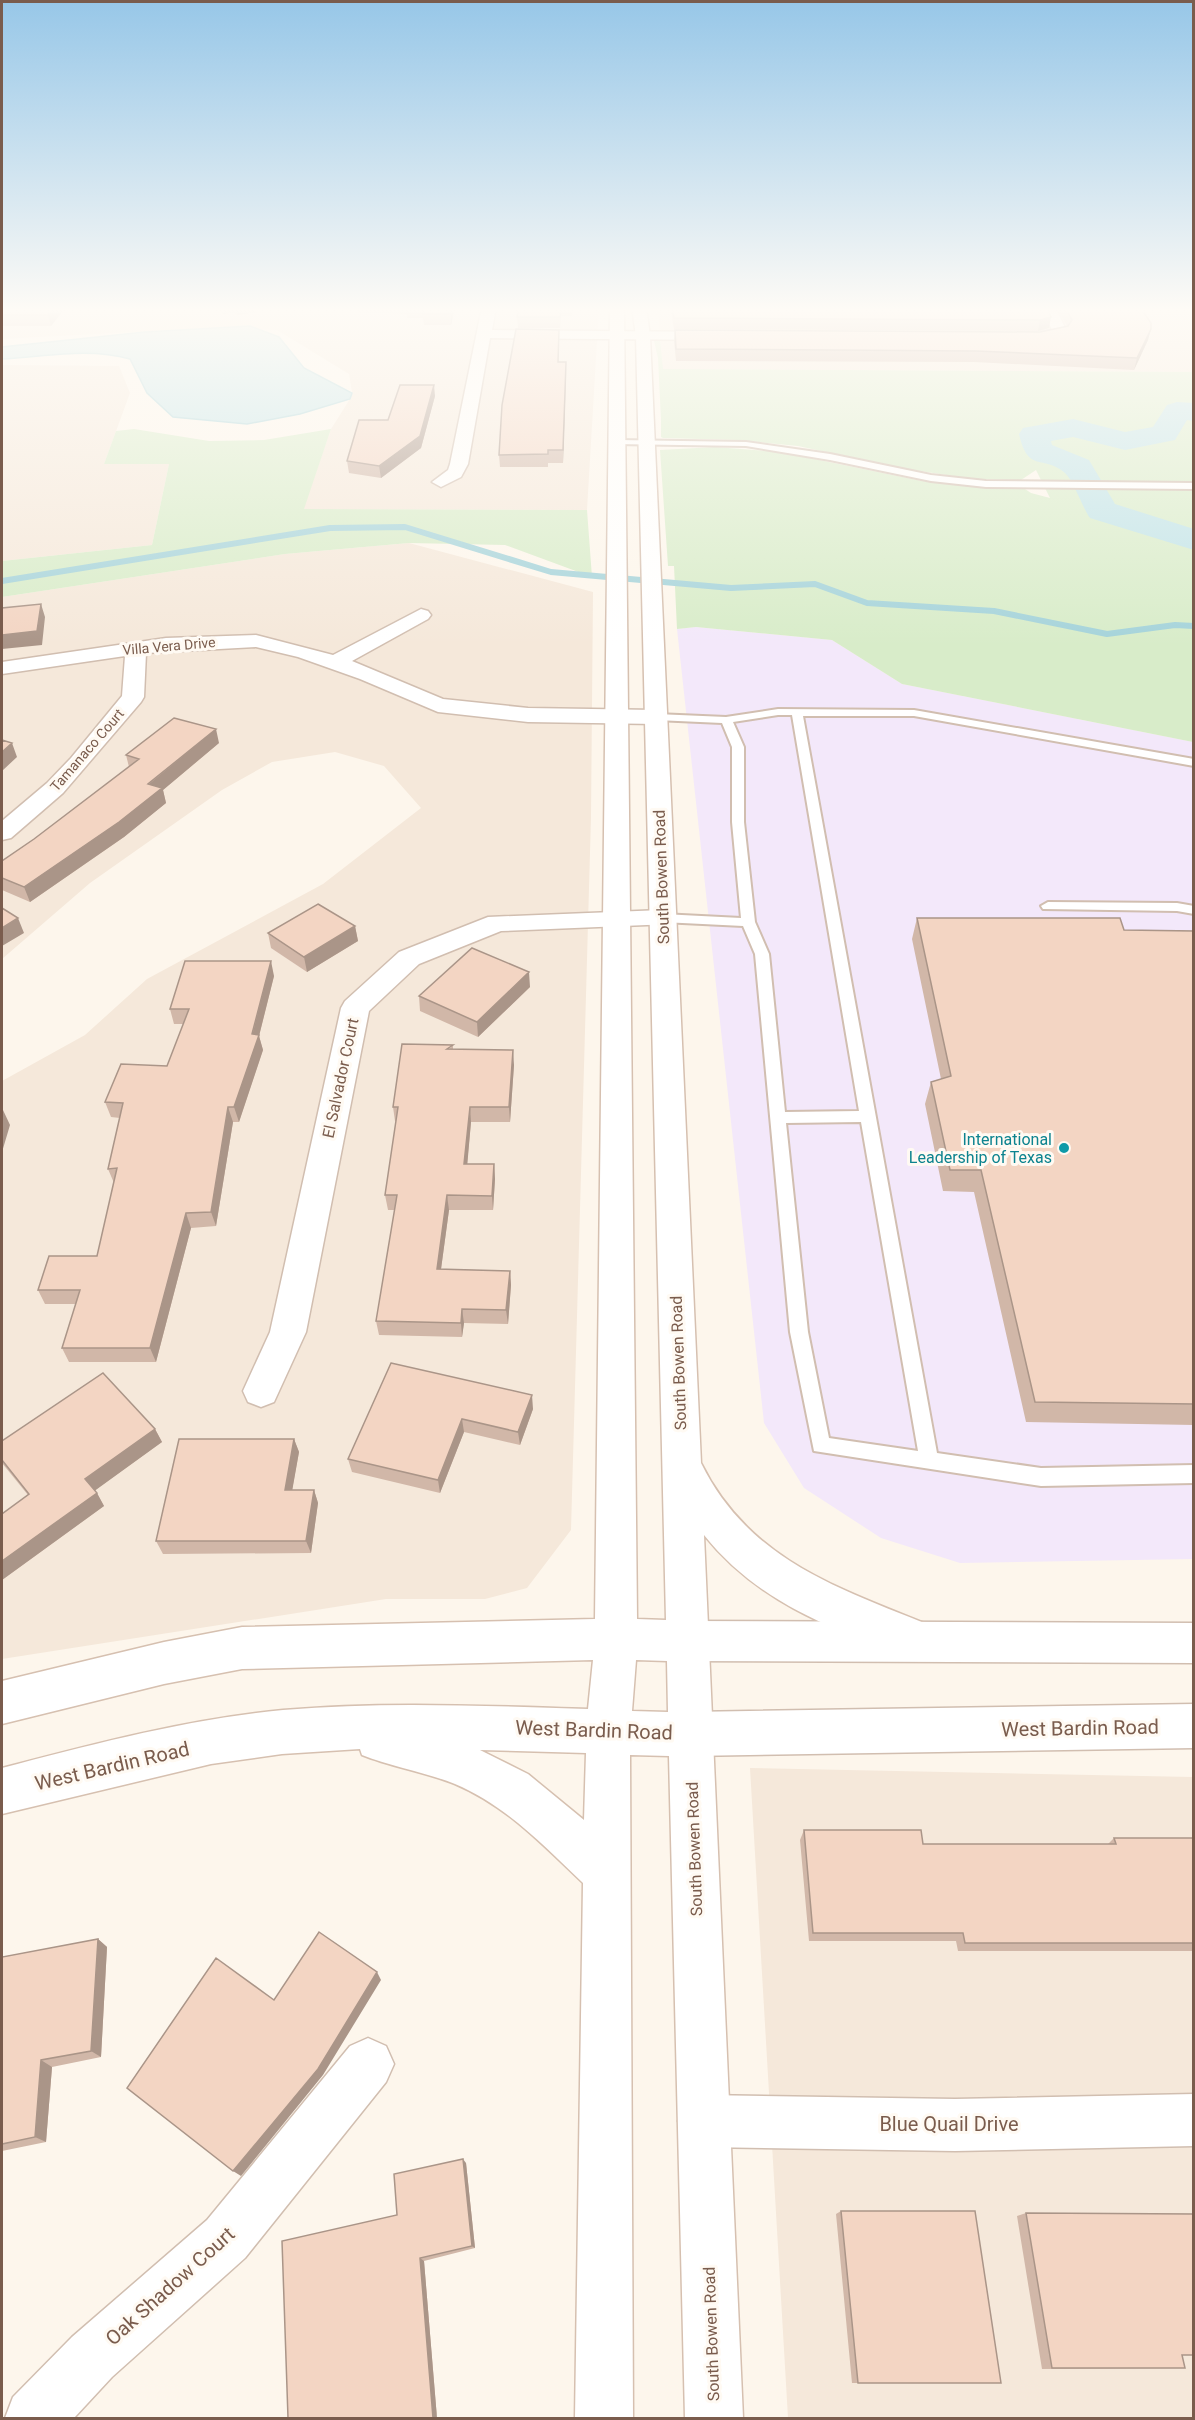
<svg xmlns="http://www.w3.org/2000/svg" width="1195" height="2420" font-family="Roboto,sans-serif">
  <rect width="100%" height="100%" fill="#fdf6ec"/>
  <!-- residential -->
  <path fill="#f5e8da" d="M2,307H599L587,510L303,509L331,429L350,399L352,392L349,374L277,330L208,328L2,339Z
    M658,307H1193V372L662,369Z
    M2,365L119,366L130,393L104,464H169L152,545L2,561Z
    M409,543L593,592L591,817L571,1530L527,1588L485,1599H386L2,1659V1081L85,1035L147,979L323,884L421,808L384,766L335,752L272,762L222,790L90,883L2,959V597L285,554Z
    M750,1768L1193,1777V2418H788Z"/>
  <!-- education -->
  <path fill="#f3e8fa" d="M696,627L832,640L902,684L1193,742V1559L960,1563L881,1538L804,1488L764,1423L677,629Z"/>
  <!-- green -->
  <path fill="#d8ecc9" d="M660,339L663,369L1193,372V742L902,684L832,640L696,627L677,629L674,566H668L660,450L715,447L780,452L922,481L1025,489L1031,493L1050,498L1036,470L1021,480L973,479L900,468L798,446L738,440L663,438L661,437V420L658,358L654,341Z
    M134,429L209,441L264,440L331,429L304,509L587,510L592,577L505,545L409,543L285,554L2,597V561L152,545L169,464H104L116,431Z"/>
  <!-- water -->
  <path fill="#bfe3e8" stroke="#a5d3da" stroke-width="1.5" d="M250,326L279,337L304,368L352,393L350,399L300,414L247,424L173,417L147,393L130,359C87,347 45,357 2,359V347L145,332Z"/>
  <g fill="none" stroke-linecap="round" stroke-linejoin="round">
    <!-- stream -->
    <path stroke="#a5d3da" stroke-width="6" d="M2,581L330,528L405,527L551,572L731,588L815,584L867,603L994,611L1107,634L1175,625L1194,626"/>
    <!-- river -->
    <path fill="#bfe3e8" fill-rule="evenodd" d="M1177,402L1194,403V421L1187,420L1175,440L1125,450L1073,437L1051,441L1052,445L1089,460L1115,504L1194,529V550L1090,518C1082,507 1074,481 1065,473C1043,454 1028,474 1019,434L1023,428L1073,419L1125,432L1153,427L1167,405Z"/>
    <!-- lane casing -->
    <g stroke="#d1beb0" stroke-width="4">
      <path id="lane" d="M617,440L746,442L830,454L931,475L986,481L1194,483V489L986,487L931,481L830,460L746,446L614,444Z
        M778,709L914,710L1194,759V766L914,716H803L937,1453L1041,1468L1194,1465V1483L1041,1486L814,1451L790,1332L755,954L743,926L662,922L655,918L662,914L741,918L732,822V747L722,723L656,720L650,717L656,714L726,717ZM778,715H792L859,1111L785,1112L769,954L755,922L744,822V747L733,722ZM861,1122L918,1451L829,1438L808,1332L786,1123Z
        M1048,902L1177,903L1194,906V914L1177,911L1043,909L1041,906Z"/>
    </g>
    <!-- street casing -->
    <g stroke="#d1beb0" stroke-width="3">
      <path id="street" d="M482,307H496L492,330L720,332L727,336L720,340L490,338L468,464L461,477L441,487L432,482L448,470L450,464Z
        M1041,307H1055L1067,332C1056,343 1030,344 1016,340L1014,337L1016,334L1052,330Z
        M421,609L428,611L431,615L428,619L352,661L443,699L528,708L656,710L664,712L667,717L664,722L656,724L528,722L438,712L360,679L298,657L256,647L146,653L144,697L141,702L63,793L11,838L2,840V821L47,783L71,758L122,696L125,656L2,674V662L166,638L256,635L333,655Z
        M662,910L671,912L675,918L671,924L501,931L419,964L369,1011L306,1332L274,1402L261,1407L248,1402L243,1391L270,1332L341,1008L345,1001L399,952L488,917Z
        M687,1621L1194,1623V1663L687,1661L672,1655L666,1641L672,1627Z
        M1194,1704V1748L690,1756L674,1750L668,1734L674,1718L690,1712Z
        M368,2038L386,2046L394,2064L386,2082L245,2258L112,2377L74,2418H5L13,2397L72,2337L207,2220L350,2046Z
        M1194,2094V2146L955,2151L704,2147L685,2140L678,2121L685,2102L704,2095L955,2099Z"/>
    </g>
    <!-- secondary casing -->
    <g stroke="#d6c0b0" stroke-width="3">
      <path id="secondary" d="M610,307H624L637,1619L666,1620L636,336L632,307H646L650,336L701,1463C749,1561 841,1589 934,1627L940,1641L934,1655L919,1661C837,1630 761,1606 704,1535L743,2418H685L669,1756L630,1755L633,2418H575L583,1883C544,1846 507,1806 455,1784C425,1772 392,1767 362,1755L360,1749L282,1754L211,1764L2,1814V1768C93,1744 188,1719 283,1710C384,1701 486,1706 588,1709L593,1660L242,1669L164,1684L2,1724V1681L164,1642L242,1627L595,1619ZM636,1660L667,1661L668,1712L632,1711ZM480,1750L586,1753L584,1820L528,1774Z"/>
    </g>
    <!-- lane -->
    <use href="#lane" fill="#fff" fill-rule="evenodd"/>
    <!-- street -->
    <use href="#street" fill="#fff" fill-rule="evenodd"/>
    <!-- secondary -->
    <use href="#secondary" fill="#fff" fill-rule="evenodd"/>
  </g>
  <!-- wall -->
  <path fill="#d1b7a8" d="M2,307H66L51,326H2Z
    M215,307H258L255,312L238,315L233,312L223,314Z
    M359,307H455L451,325H424L423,318H407V314L359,312Z
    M519,307H572V316H561L560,328H518L517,317Z
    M670,307H1047L1049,328L1038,331L674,329Z
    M1056,307H1140L1148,340L1134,370L974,362L676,361L674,341L675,330L1040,332L1067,326Z
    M559,330L558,362H566L563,463H548V467H500L499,455Z
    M435,396L421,448L381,478L349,473L347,461L388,420Z
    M219,743L163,790L166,803L124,837L30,902L2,890V861L34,839L129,767L126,755Z
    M917,918L1124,930L1194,931V1425L1026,1422L974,1192L943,1191L925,1104L931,1082L941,1079L912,939Z
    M355,926L358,941L307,972L271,948L268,933Z
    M274,976L259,1036L263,1050L239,1122H233L216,1226L191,1228L156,1362H69L62,1348L76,1304H45L38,1290L97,1256L114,1183L108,1169L120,1118L111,1117L105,1102L167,1066L184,1024H174L170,1009Z
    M530,987L478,1037L420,1011L419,996Z
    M453,1045V1050L514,1065L510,1122H471L467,1164H494L495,1179L493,1210H449L441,1269L510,1271L511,1285L508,1324L464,1323L462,1337L379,1335L376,1321L395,1210H388L385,1195L396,1121H395L393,1107Z
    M391,1363L533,1409L520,1445L464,1432L440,1493L352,1472L348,1459Z
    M155,1429L162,1442L95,1490L104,1506L2,1580V1514L28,1495L2,1463V1441Z
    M294,1439L299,1452L292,1490H314L318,1503L311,1553L163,1554L156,1541Z
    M804,1830L923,1844H1108L1114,1838H1194V1951H958L956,1941H809L800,1840Z
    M98,1939L107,1947L101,2057L52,2067L46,2142L2,2151V1957Z
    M466,2163L475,2248L424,2261L437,2418L397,2215Z
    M841,2211L1001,2383H852L836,2214Z
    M1026,2213L1194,2214V2355H1182L1185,2368L1042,2369L1017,2216Z"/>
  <!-- shaded-wall -->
  <path fill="#aa9588" d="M54,307H66L51,326L48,315Z
    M222,307H232L233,312L223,314Z
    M236,307H258L255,312L238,315Z
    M452,307H455L451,325V314Z
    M1051,317L1049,328L1038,331L1040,320Z
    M1151,329L1148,340L1134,370L1137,358Z
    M566,362V374L563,463V450Z
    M434,385L435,396L421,448L381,478L379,466Z
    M41,604L45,617L42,645L2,649V635Z
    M216,729L219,743L163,790L166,803L124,837L30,902L24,887Z
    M12,743L17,757L2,771V752Z
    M18,918L24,933L2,946V928Z
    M355,926L358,941L307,972L304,957Z
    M271,961L274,976L259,1036L263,1050L239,1122L234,1107Z
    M529,972L530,987L478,1037L477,1022Z
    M513,1050L514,1065L510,1122L509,1107Z
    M228,1107L233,1122L216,1226L211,1212Z
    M470,1107L471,1122L466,1179L464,1164Z
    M3,1110L10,1125L2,1152V1114Z
    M494,1164L495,1179L493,1210L492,1196Z
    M447,1195L449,1210L439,1284L437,1269Z
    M186,1213L191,1228L156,1362L150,1348Z
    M510,1271L511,1285L508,1324L506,1310Z
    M462,1309L464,1323L462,1337L461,1323Z
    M532,1395L533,1409L520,1445L518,1432Z
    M462,1419L464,1432L440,1493L438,1480Z
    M155,1429L162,1442L93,1492L85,1479Z
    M294,1439L299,1452L290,1503L285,1490Z
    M314,1490L318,1503L311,1553L306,1541Z
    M97,1493L104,1506L2,1580V1561Z
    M98,1939L107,1947L101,2057L91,2051Z
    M377,1972L381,1980L323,2075L241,2176L233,2171Z
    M41,2060L52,2067L46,2142L35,2137Z
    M463,2159L466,2163L475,2248L472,2246Z
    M420,2258L424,2261L437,2418H433Z"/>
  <!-- building -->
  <path fill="#f3d5c3" stroke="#aa9588" stroke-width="1.5" d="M2,307H54L48,315H2Z
    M425,307H452L451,314H423Z
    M519,307H561L560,317H517Z
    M672,307H1047L1051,317L1040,320L674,318Z
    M1065,307H1140L1151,323V329L1137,358L976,351L676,349L675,330L1040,332L1068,326L1072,320Z
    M516,329L559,330L558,362H566L563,450H548V454L499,455L502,405Z
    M400,385H434L420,436L379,466L347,461L359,420H388Z
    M41,604L37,631L2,635V608Z
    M174,718L216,729L148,784L162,788L119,822L24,887L2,878V861L34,839L139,759L126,755Z
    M2,740L12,743L2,752Z
    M318,904L355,926L304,957L268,933Z
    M2,908L18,918L2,928Z
    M917,918H1120L1124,930L1194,931V1404L1035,1402L981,1170H950L931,1082L951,1076Z
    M472,948L529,972L477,1022L419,996Z
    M185,961H271L252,1034L259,1035L234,1107H228L211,1212L186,1213L150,1348H62L80,1290H38L49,1256H97L117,1168L108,1169L123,1103L105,1102L121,1064L167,1066L189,1009H170Z
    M402,1044L453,1045L447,1049L513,1050L509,1107H470L464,1164H494L492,1196L447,1195L437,1269L510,1271L506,1310L462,1309L461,1323L376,1321L397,1195H385L398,1107H393Z
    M391,1363L532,1395L518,1432L462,1419L438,1480L348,1459Z
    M103,1373L155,1429L85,1479L97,1493L2,1561V1514L29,1494L2,1460V1441Z
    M179,1439H294L285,1490H314L306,1541H156Z
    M804,1830H921L923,1844H1116L1114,1838H1194V1943H965L963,1933H813Z
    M319,1932L377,1972L318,2069L233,2171L127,2088L216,1958L274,2000Z
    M98,1939L91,2051L41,2060L35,2137L2,2144V1957Z
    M463,2159L472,2246L420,2258L433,2418H288L282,2241L397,2215L394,2174Z
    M841,2211H975L1001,2383H858Z
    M1026,2213L1194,2214V2355H1182L1185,2368H1052Z"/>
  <!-- sky -->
  <linearGradient id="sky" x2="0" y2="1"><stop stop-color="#97c7e8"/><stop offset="0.48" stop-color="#fefbf6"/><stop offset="1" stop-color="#fefbf6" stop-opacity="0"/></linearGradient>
  <rect width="1195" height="646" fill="url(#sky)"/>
  <!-- markers -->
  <circle fill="#0f9aa8" stroke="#fffaf3" stroke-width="2" cx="1064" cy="1148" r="6"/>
  <g text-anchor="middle" stroke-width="6" stroke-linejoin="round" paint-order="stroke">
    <!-- far-street labels -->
    <g font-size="14" fill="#7a5c4d" stroke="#fffaf3">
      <text transform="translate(169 646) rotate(-5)" y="5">Villa Vera Drive</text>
      <text transform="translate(87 750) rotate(-49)" y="5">Tamanaco Court</text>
    </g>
    <!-- street labels -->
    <g font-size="16" fill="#7a5c4d" stroke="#fffaf3">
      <text transform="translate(661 877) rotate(-92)" y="6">South Bowen Road</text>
      <text transform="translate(340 1078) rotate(-78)" y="6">El Salvador Court</text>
      <text transform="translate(678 1363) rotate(-92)" y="6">South Bowen Road</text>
      <text transform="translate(694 1849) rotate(-92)" y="6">South Bowen Road</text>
      <text transform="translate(711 2334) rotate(-92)" y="6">South Bowen Road</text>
    </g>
    <!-- culture labels -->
    <g font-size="16" fill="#0d838f" stroke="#fffaf3" text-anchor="end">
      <text x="1052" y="1145">International<tspan x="1052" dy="18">Leadership of Texas</tspan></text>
    </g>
    <!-- near-street labels -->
    <g font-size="20" fill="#7a5c4d" stroke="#fffaf3">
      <text transform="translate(1080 1728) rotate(-1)" y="7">West Bardin Road</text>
      <text transform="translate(594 1730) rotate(2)" y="7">West Bardin Road</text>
      <text transform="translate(112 1766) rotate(-13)" y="7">West Bardin Road</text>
      <text x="949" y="2131">Blue Quail Drive</text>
      <text transform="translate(170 2286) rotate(-42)" y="7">Oak Shadow Court</text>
    </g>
  </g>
  <!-- border -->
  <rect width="1195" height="2420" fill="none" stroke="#7a5c4d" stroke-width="6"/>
</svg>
